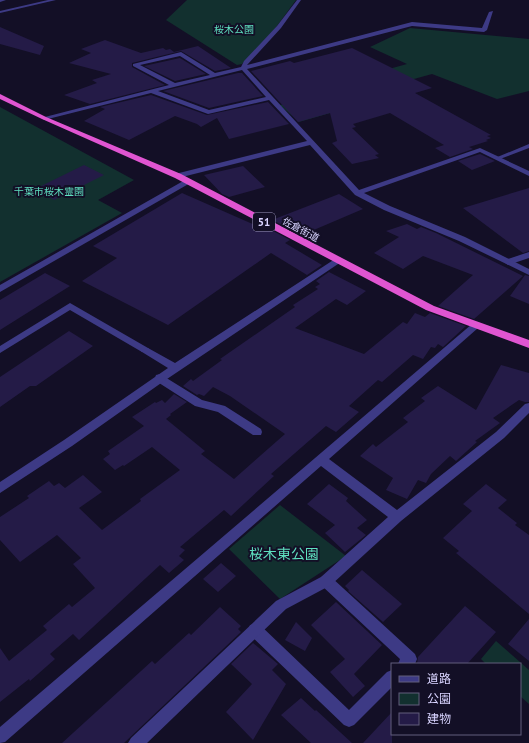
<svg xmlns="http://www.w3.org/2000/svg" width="529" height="743" font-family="'PT Sans','Noto Sans JP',sans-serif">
  <rect width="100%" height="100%" fill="#130f26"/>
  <!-- green -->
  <path fill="#12302f" d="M187,0H296L274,30L242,64L237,65L166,20Z
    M410,28L529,39V91L497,99L432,74L367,92L379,99L299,122L280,105L350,87L342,82L407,64L370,47Z
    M0,107L134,180L98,200L122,213L0,282Z
    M280,505L346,556L280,599L229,549Z
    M496,641L529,670V704L520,696V664H486L481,659Z"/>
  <!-- building -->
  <path fill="#241b47" d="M0,27L44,46L40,55L0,44Z
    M105,40L141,53L163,48L166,50L170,49L174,52L198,46L231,68L215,71L181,51L132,63V67L165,85L90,104L64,95L97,83L92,80L111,74L69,63L91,53L81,49Z
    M352,48L432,88L415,93L491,135L487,136L491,138L486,140L488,141L469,147L473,149L450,157L435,148L444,145L390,113L353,124L356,127L352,128L379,154L375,155L379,158L352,164L332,143L337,141L330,113L298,122L251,71L290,61L294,63Z
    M180,58L206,74L175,81L144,66Z
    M238,73H242L263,96L209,108L163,91Z
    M151,95L207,115L268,102L289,124L229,139L217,118L201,127L197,124L175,116L129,140L84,121L105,109L100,107Z
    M480,154L495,161L472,170L458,161Z
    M84,165L104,175L54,200L35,189Z
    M243,166L265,187L229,197L222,194L204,175Z
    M529,188V251L523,253L463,208Z
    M182,193L257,226L260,224L290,240L285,243L322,265L307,275L271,253L168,325L82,281L117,258L93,246Z
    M339,194L363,209L302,235L272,220Z
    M407,224L417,229L421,227L436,233L523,276L474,319L438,306L473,275L423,256L403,269L374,253L399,237L386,231Z
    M329,272L366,291L347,305L336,299L295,328L364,354L403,322L407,324L415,313L425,317L430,313L466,326L443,347L438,344L435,348L431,347L423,359L413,355L382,382L378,380L349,406L359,412L336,432L326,426L271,474L274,476L231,516L224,510L180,547L185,550L179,556L184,560L169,573L160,565L79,640L73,634L50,654L55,659L30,681L29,679L0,702V648L9,661L47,630L43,626L69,604L72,607L95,588L73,564L81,558L57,535L20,562L0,540V517L29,498L27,496L49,481L54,486L59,483L65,488L83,475L102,492L79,508L102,530L141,501L140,499L180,470L152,447L124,466L123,465L115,470L103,459L110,454L108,451L144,426L132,417L155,402L156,403L162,400L165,403L174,394L187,402L170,414L171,415L166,419L205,451L201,454L234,479L285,434L230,396L213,387L204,396L199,394L197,395L183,386L191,379L193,381L222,360L220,359L295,307L293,305L318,289L315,287L320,284L316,281Z
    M45,273L70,286L0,330V300Z
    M525,275L529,276V304L510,296Z
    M69,331L93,346L36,386H30L0,407V377Z
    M501,365L529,373V402H525L519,400L493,418L500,423L475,441L477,442L456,461L450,456L431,474L426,483L418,480L407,499L386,490L393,478L360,456L373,444L376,447L408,422L403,418L425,401L421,398L438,386L476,410Z
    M329,484L348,498L346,501L367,520L357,528L366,535L345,552L325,533L335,525L307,504Z
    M486,484L507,500L498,508L517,523L515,525L529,535V614L456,553L459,551L443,538L472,511L463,504Z
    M221,563L236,576L218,592L203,579Z
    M362,570L402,604L383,622L348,591L349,590L345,586Z
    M336,602L382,645L354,674L365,686L353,697L330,672L345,659L311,625Z
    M465,606L496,632L467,664H417L418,657Z
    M220,607L241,626L238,629L241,632L124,743H62L152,661L155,664L189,633L191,635Z
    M529,619V661L508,644Z
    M296,622L312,638L305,651L285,640Z
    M253,643L278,664L272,670L286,684L253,740L226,712L252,684L231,664Z
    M301,698L315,711L316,710L352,743H311L281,715Z
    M392,712V743H363Z"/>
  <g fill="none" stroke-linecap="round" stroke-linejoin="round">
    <!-- service -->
    <path fill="#3d3a85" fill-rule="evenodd" d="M529,144V148L500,159L495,158Z
      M529,252V258L508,265L504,262L505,260Z
      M70,303L148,348L150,350L148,352H142L70,310L0,353V346Z
      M160,374L202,400L225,406L261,429L262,432L261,435H253L218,412L195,406L156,381L155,378L156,375Z
      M326,575L331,577L415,654L417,659L415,664H398L400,659L321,585L320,581L321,577Z
      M255,624L260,625L349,710L387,672L392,670V687L354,725L349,727L344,725L250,635L248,630L250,625Z"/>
    <!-- minor -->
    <path fill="#3d3a85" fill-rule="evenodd" d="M0,0H6L0,2Z
      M48,0H56L0,13V11Z
      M297,0H301L281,28L247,65L412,22L482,28L489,12L493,11L487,30L484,32L412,26L247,69L359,190L480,148L529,171V176L480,152L364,193L390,206L465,237L529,269V275L459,241L384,210L355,195L310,145L178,178H175V174L307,141L269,100L208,114L151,93L44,120L41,118L169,85L133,66V64L181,52L215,73L241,67L244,61L277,26ZM180,56L210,75L175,83L140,65ZM242,70L266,97L209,110L158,91Z
      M185,180H191L192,182L0,292V285Z
      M338,257L341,258L342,260L341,262L164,381L72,446L0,493V482L64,440L168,368L142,352L140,350L142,348H148L175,363Z
      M475,323L478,324L480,326L478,328L329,459L397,510L496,432L525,404L529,403V413L504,438L401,521L331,585L286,609L147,743H128L131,738L276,601L321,577L388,517L321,466L5,742L0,743V727L472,324Z"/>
    <!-- trunk -->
    <path fill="#e055d1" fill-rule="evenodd" d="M0,94L46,117L181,174L434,306L529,340V348L426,310L175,178L42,119L0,99Z"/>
  </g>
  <g text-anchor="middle" stroke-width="4" stroke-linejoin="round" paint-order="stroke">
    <!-- far-park labels -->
    <g font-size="10" fill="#5fe0c0" stroke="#130f26">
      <text x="234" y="33">桜木公園</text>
      <text x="49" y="195">千葉市桜木霊園</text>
    </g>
    <!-- far-street labels -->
    <g font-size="10" fill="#d9d4ff" stroke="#130f26">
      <text transform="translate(301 229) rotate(28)" y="4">佐倉街道</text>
    </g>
    <!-- shield labels -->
    <rect fill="#130f26" stroke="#9e99be" stroke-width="1" x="253" y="213" width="22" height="18" rx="3"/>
    <g font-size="11" font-weight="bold" fill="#d9d4ff">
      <text x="264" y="226">51</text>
    </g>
    <!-- near-park labels -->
    <g font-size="14" fill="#5fe0c0" stroke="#130f26">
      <text x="284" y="559">桜木東公園</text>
    </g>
  </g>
  <!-- legend -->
  <rect x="391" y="663" width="130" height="72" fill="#130f26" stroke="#625e7d"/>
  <rect x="399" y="676" width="20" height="6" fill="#3d3a85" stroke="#625e7d"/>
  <text x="427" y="683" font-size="12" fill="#d9d4ff">道路</text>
  <rect x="399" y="693" width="20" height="12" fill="#12302f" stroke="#625e7d"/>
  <text x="427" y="703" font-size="12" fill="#d9d4ff">公園</text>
  <rect x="399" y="713" width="20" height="12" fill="#241b47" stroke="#625e7d"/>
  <text x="427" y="723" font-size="12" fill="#d9d4ff">建物</text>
</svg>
